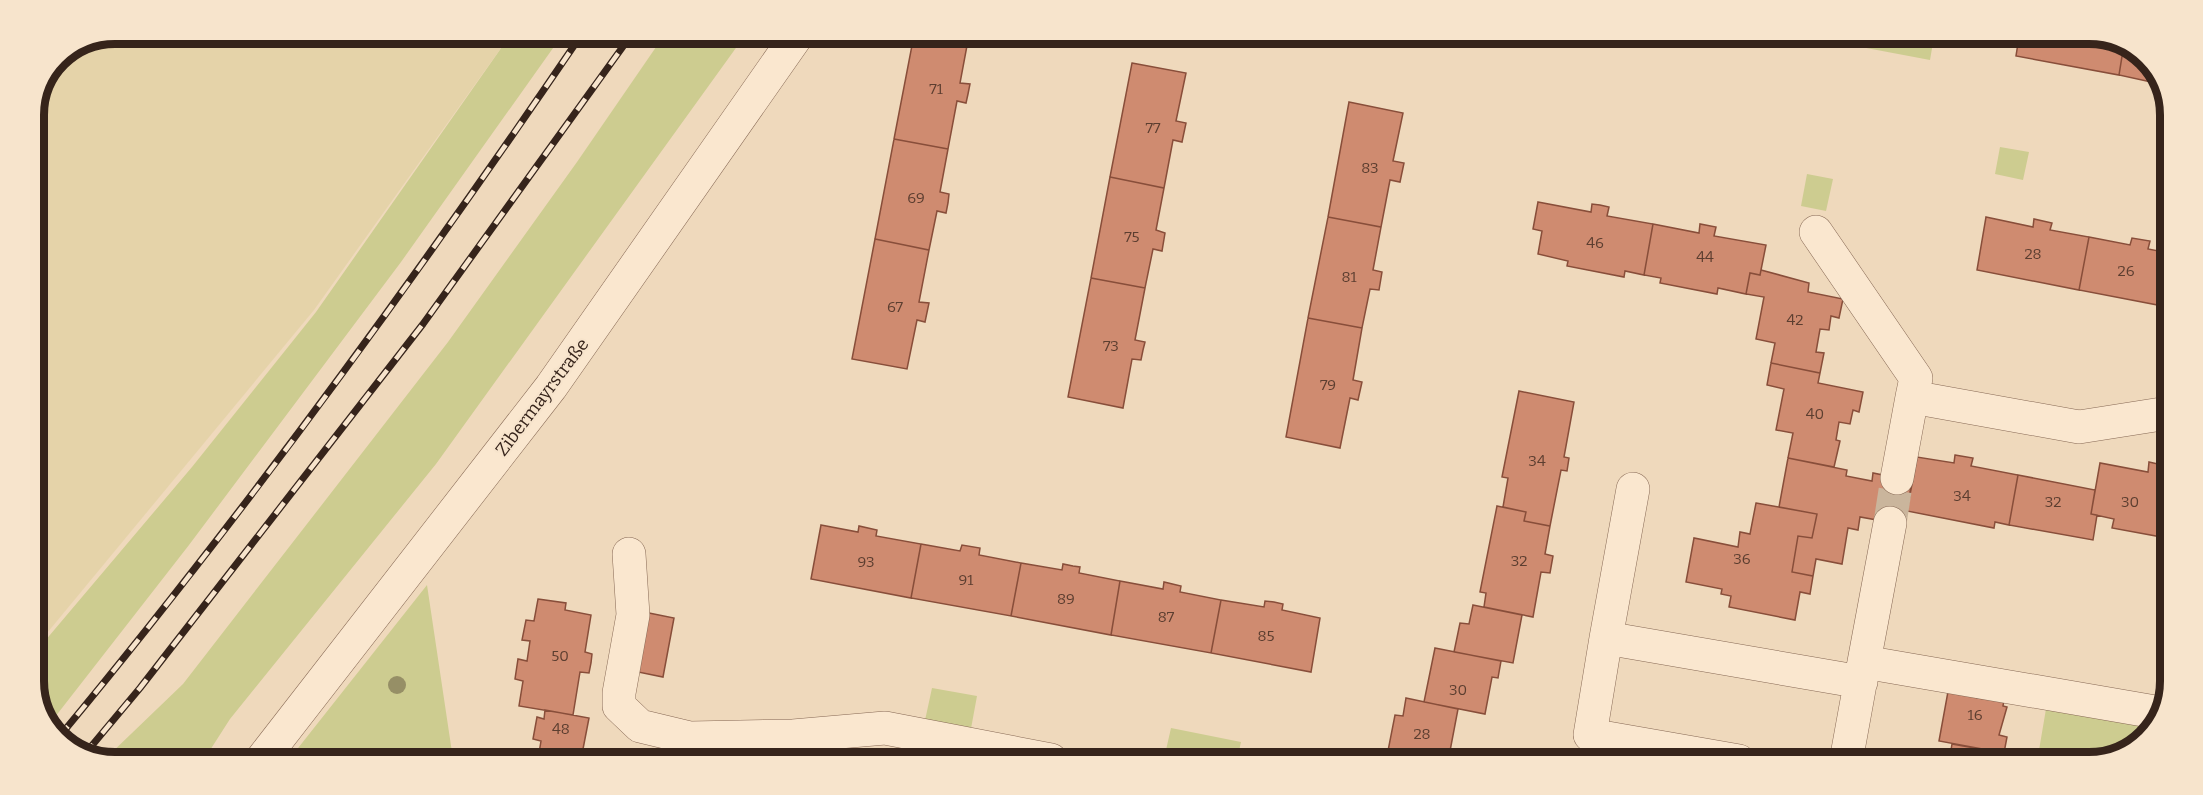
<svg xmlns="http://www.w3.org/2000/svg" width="2203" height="795" font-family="Bitter,serif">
  <rect width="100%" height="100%" fill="#efd9bc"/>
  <!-- farmland -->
  <path fill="#e5d3a9" d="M114,33L511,34L314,310L33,650V109L57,57Z"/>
  <!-- green -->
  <path fill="#cdcc90" d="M511,34H563L401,262L189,545L48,726L33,686V655L192,467L316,312Z
    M665,34H746L436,464L230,719L205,758H106L183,684L448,342L577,162Z
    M1808,37H1934L1930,60Z
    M2000,147L2029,152L2023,180L1995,174Z
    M1807,174L1833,179L1826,211L1801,206Z
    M427,585L453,759L291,758V757Z
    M932,688L977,696L970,734L924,725Z
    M2047,703L2154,722C2148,731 2141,735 2133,741C2097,765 2078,762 2037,762Z
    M1171,728L1241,742L1237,760H1213L1166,750Z"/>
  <!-- building -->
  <path fill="#cf8b70" stroke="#884e3a" stroke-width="1.5" d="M914,35H969L960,83L970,84L968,94L966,103L957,101L948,149L894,139Z
    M1688,36H1745L1743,47Z
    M2019,37H2115L2124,44L2119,75L2016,56Z
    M2124,44L2153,65L2160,84L2119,75Z
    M1132,63L1186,73L1176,121L1186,123L1182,142L1173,140L1164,188L1110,177Z
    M1349,102L1403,113L1393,161L1404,163L1400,182L1390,180L1381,227L1328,217Z
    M894,139L948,149L940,192L949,194L948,203L946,213L937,211L929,250L875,239Z
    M1110,177L1164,188L1156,230L1165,233L1162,251L1153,249L1145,288L1091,278Z
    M1538,202L1591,212L1592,204L1600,205L1609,207L1607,216L1653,224L1644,275L1625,271L1624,277L1567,266L1568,261L1538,254L1542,231L1533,229Z
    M1328,217L1381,227L1373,270L1382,272L1379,290L1370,289L1362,328L1308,318Z
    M1986,217L2033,227L2034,219L2052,223L2050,230L2089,237L2079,290L1977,270Z
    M1653,224L1699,233L1700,224L1716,227L1714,236L1766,245L1760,275L1750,273L1746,294L1718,288L1717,294L1660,283L1661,278L1644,275Z
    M2089,237L2130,245L2132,238L2150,241L2148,249L2169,253L2168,307L2079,290Z
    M875,239L929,250L919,302L929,303L925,322L917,320L907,369L852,359Z
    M1761,270L1809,283L1808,292L1843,299L1839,318L1831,316L1829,330L1820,329L1816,352L1824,353L1820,373L1771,363L1775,343L1756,339L1764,297L1746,294L1750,273L1760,275Z
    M1091,278L1145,288L1135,340L1145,342L1143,350L1141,360L1132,359L1123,408L1068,397Z
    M1308,318L1362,328L1353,380L1362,382L1358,400L1350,398L1340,448L1286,437Z
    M1771,363L1820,373L1818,383L1863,392L1859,412L1853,410L1850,424L1839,422L1836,440L1840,441L1834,467L1788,458L1793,433L1776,430L1784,389L1767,385Z
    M1519,391L1574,402L1564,457L1569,458L1567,471L1561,470L1550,526L1524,521L1526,512L1503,507L1508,478L1502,477Z
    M1955,455L1973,458L1971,466L2018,475L2009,525L1995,522L1994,528L1907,511L1917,457L1954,463Z
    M1788,458L1847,470L1846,476L1872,481L1873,473L1912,481L1904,525L1860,517L1858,530L1848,528L1842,564L1816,559L1813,576L1792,572L1798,536L1812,538L1817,514L1779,507Z
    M2149,462L2167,466V538L2112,528L2114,519L2091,514L2100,463L2148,472Z
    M2018,475L2095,490L2091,514L2097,515L2093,540L2009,525Z
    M1756,503L1817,514L1812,538L1798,536L1792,572L1813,576L1810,594L1800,592L1795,620L1729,607L1731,596L1721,594L1722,589L1686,582L1694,538L1738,547L1740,532L1750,534Z
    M1497,506L1526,512L1524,521L1550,526L1545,554L1553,556L1550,573L1541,572L1533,617L1484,607L1486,593L1480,592Z
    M821,525L858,532L859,526L877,530L876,536L921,544L911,598L811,579Z
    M921,544L960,551L962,545L980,548L979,555L1021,563L1011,616L911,598Z
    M1021,563L1062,570L1063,564L1073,566L1080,567L1079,573L1120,581L1111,635L1011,616Z
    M1120,581L1163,589L1164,582L1181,586L1180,592L1221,600L1211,653L1111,635Z
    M538,599L566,603L565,610L591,615L585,652L592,654L591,663L589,673L580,672L573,715L519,706L523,681L515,679L518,659L527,661L530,641L522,640L526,620L534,621Z
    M1221,600L1264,607L1265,601L1274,602L1283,604L1282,610L1320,618L1311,672L1211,653Z
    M1473,605L1522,615L1513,663L1454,652L1460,623L1469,624Z
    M649,613L674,618L663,677L638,672Z
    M1435,648L1501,661L1498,678L1492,677L1485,714L1424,702Z
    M1949,686L1978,691L1977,698L2004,700L2003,706L2007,707L1999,735L2007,737L2004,753L1939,741Z
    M1406,698L1458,709L1450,751L1459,753L1457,761H1386L1395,715L1403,716Z
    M545,710L589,718L583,749L632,759H531H538L541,741L533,739L537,717L544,719Z
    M1952,744L2008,754L2006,762H1949Z
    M881,753L894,755L917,760L880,759Z"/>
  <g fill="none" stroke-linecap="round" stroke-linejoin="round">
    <!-- minor-tunnel -->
    <path stroke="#cab59c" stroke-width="33" stroke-dasharray="33 16" stroke-linecap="butt" d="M1890,523L1897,478"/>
    <!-- minor casing -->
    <g stroke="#876955" stroke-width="34">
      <path id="minor" d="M1816,232L1916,378L1912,397
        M1897,478L1912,397L2079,427L2168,413
        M629,554L633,615L619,693V706L640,726L690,738L793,736L885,728L1051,760
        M1606,638L1633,489
        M1864,662L1890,523
        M263,758L551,387L798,34
        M1739,761L1590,735L1606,638L1861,682
        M1846,761L1864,662L2161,713"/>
    </g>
    <!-- minor -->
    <use href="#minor" stroke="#fae7cf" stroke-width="33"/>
    <!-- rail casing -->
    <g stroke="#36241b" stroke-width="7">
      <path id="rail" d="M59,737C246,512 418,275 582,34
        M84,755L140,688L423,324L632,34"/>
    </g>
    <!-- rail -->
    <use href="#rail" stroke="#f7e4cc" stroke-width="4.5" stroke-dasharray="14" stroke-linecap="butt"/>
  </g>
  <!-- trees -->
  <circle fill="#968f66" cx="397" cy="685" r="9"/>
  <g text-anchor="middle" stroke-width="4.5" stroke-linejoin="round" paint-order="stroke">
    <!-- number labels -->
    <g font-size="15" fill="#5c3e30">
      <text x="936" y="94">71</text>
      <text x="1153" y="133">77</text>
      <text x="1370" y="173">83</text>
      <text x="916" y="203">69</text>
      <text x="1132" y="242">75</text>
      <text x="1595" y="248">46</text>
      <text x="2033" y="259">28</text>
      <text x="1705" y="262">44</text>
      <text x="2126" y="276">26</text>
      <text x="1349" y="282">81</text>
      <text x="895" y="312">67</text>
      <text x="1795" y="325">42</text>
      <text x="1111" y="351">73</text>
      <text x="1328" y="390">79</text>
      <text x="1815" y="419">40</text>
      <text x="1537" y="466">34</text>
      <text x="1962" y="501">34</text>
      <text x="2053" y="507">32</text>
      <text x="2130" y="507">30</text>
      <text x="1742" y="564">36</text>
      <text x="1519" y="566">32</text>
      <text x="866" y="567">93</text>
      <text x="966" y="585">91</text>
      <text x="1066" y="604">89</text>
      <text x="1166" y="622">87</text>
      <text x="1266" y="641">85</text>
      <text x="560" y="661">50</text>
      <text x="1458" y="695">30</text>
      <text x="1975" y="720">16</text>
      <text x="561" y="734">48</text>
      <text x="1422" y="739">28</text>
    </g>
    <!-- street labels -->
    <g font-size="18" fill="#36241b" stroke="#f7e4cc">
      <text transform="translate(542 397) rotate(-53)" y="6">Zibermayrstraße</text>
    </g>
  </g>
  <!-- crop -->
  <path d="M0 0H2203V795H0ZM115 44H2089A71 71 0 0 1 2160 115V681A71 71 0 0 1 2089 752H115A71 71 0 0 1 44 681V115A71 71 0 0 1 115 44Z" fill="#f7e4cc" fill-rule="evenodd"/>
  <path fill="none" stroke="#36241b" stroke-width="8" d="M115 44H2089A71 71 0 0 1 2160 115V681A71 71 0 0 1 2089 752H115A71 71 0 0 1 44 681V115A71 71 0 0 1 115 44Z"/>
</svg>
